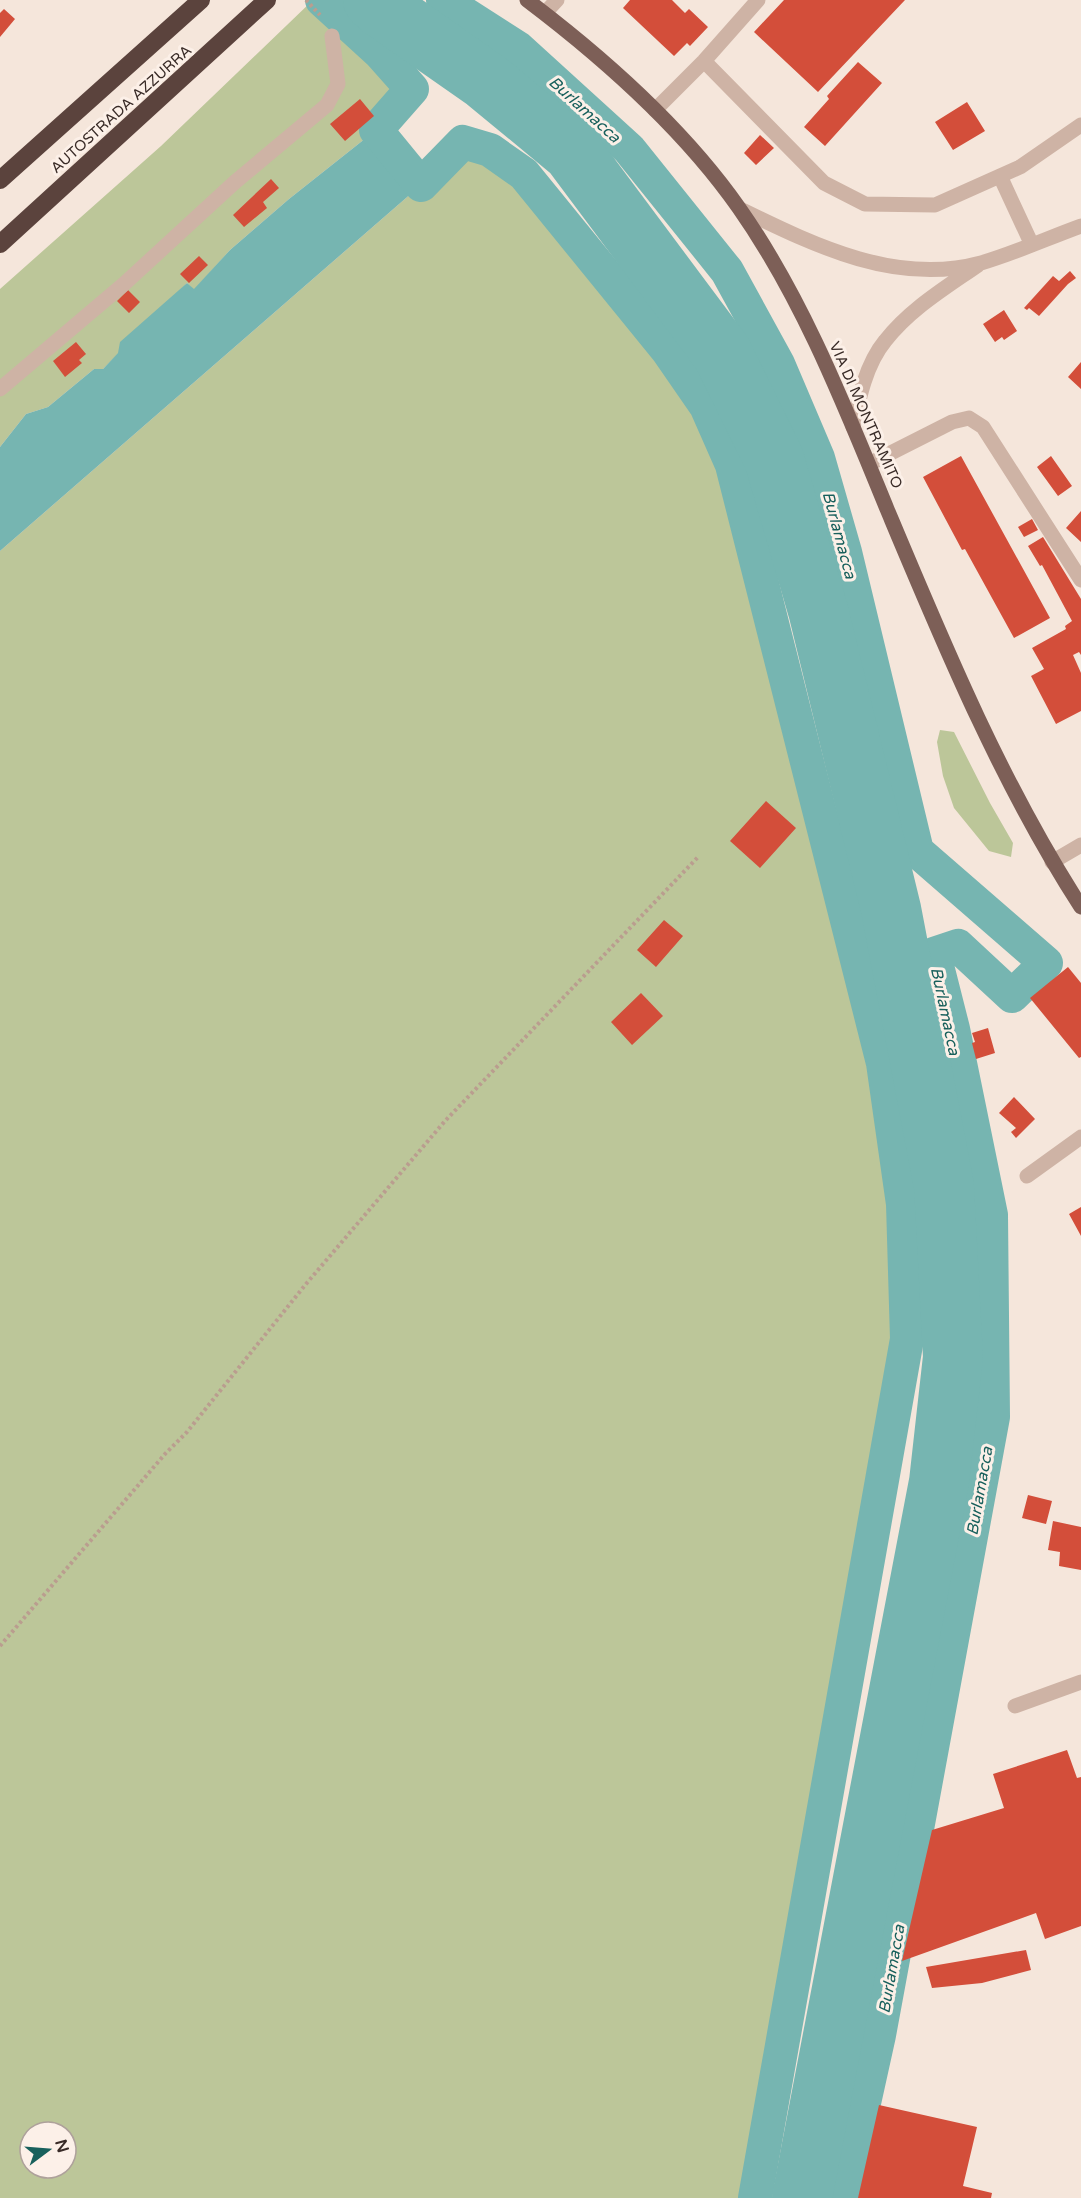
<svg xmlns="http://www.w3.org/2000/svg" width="1081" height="2198" font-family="'Varela Round',sans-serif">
  <rect width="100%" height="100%" fill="#f5e6db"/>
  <!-- green -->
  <path fill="#bcc699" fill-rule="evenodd" d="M313,0H322L380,53L412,89L376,130L289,199L230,250L194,290L187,283L103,369H94L48,407L26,414L0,447V289L161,146Z
    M463,142L490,150L524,174L668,351L706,406L732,465L883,1063L903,1204L907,1340L755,2198H0V551L421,185ZM30,2132H66V2168H30Z
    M940,730L954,732L990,803L1013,843L1011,857L989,851L954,808L943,776L937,742Z"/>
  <!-- water -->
  <path fill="#76b5b1" d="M376,130L421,185L0,551V447L26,414L48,407L94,369H103L118,353L120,342L187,283L194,289L230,250L289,199Z"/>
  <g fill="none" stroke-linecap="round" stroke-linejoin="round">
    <!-- canal -->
    <path stroke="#76b5b1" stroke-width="34" d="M322,0L380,53L412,89L376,130L421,185L463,142L490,150L524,174L668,351L706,406L732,465L883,1063L903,1204L907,1339L755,2198
      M443,0L518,48L629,149L727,271L778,364L818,458L845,552L917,851L1046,963L1012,996L958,946L934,954L953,1029L991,1215L993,1417L879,2035L843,2198"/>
    <!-- river -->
    <path stroke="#76b5b1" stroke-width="60" d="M373,0L383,9L486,81L572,152L722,353L774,459L818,610L891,909L944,1186L953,1357L939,1482L802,2198"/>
  </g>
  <!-- building -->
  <path fill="#d34e3a" d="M630,0H672L685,13L689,9L708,27L690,46L687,43L674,56L623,8Z
    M784,0H905L818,92L754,32Z
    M4,9L15,19L0,37V13Z
    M858,62L882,83L825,146L804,127L829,99L827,96Z
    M360,99L374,116L345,141L330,124Z
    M967,102L985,131L953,150L935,122Z
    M760,135L774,148L756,165L744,153Z
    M271,179L279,188L263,202L267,208L244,227L233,215Z
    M199,256L208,265L189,283L180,274Z
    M1070,271L1076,278L1068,284L1039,316L1029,308L1027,310L1024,308L1053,276L1059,281Z
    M128,290L140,302L129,313L117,301Z
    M1004,310L1017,331L1004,340L1002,337L995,342L983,324Z
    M76,342L86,354L79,360L82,363L65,377L53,361Z
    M1081,362V389L1068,377Z
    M961,456L1050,618L1014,638L965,549L962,550L923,477Z
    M1051,456L1072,486L1058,496L1037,467Z
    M1081,511V542L1066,528Z
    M1032,519L1038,530L1024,537L1018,527Z
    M1043,537L1081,599V655L1079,652L1073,655L1081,673V711L1056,724L1031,676L1044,669L1032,648L1066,629L1065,626L1072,621L1042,565L1040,566L1028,546Z
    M766,801L796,828L760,868L730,841Z
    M664,920L683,936L656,967L637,950Z
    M1068,967L1081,983V1057L1079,1058L1030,998Z
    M641,993L663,1016L632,1045L611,1022Z
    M988,1028L995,1053L976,1059L972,1043L975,1042L972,1033Z
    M1014,1097L1035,1119L1016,1138L1011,1132L1016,1128L999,1113Z
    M1081,1207V1236L1069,1214Z
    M1028,1495L1052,1501L1046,1524L1022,1518Z
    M1053,1521L1081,1527V1570L1059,1566L1060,1552L1048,1550Z
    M1067,1750L1077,1778L1081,1777V1926L1045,1939L1036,1913L902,1961L932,1830L1004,1808L993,1774Z
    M1026,1950L1031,1970L982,1983L932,1988L926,1967Z
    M879,2105L977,2127L963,2186L992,2193L991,2198H858Z"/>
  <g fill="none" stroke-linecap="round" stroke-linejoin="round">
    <!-- path -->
    <path stroke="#ba9d8f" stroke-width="4" stroke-dasharray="3 3" stroke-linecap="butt" d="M306,0L320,15
      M0,1646L165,1454L187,1432L306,1284L445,1121L698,857"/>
    <!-- minor -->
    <path stroke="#ceb3a5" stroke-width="15" d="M545,13L557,0
      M704,61L824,183L865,204L935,205L1020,167L1081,125
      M655,110L704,61L758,0
      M1000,176L1032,245
      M740,209C814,245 896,286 981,263C1015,253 1048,238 1081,226
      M0,389L124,284L235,182L327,105L338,84L332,36
      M853,427C859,398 866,364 885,341C910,309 945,288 978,265
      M869,464L952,422L969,418L983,427L1081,580
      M1052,862L1081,845
      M1027,1176L1081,1137
      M1015,1706L1081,1682"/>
    <!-- major -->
    <path stroke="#7d5f57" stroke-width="15" d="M527,0C605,59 683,128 739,208C803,299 845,407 887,509C944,645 1001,783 1081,907"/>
    <!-- highway -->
    <path stroke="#5b433d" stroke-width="18" d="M0,180L201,0
      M0,244L267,0"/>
  </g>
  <g text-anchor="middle" stroke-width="6" stroke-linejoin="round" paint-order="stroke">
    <!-- street labels -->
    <g font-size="15" fill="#392b27" stroke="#fcf0e8">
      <text transform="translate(121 109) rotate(-42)" y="5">AUTOSTRADA AZZURRA</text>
      <text transform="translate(866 415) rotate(66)" y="5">VIA DI MONTRAMITO</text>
    </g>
    <!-- water labels -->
    <g font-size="16" font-style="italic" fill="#18605c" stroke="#fcf0e8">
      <text transform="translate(585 109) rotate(42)" y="6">Burlamacca</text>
      <text transform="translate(840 535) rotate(75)" y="6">Burlamacca</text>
      <text transform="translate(946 1011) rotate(78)" y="6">Burlamacca</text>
      <text transform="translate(979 1491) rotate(-80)" y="6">Burlamacca</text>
      <text transform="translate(891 1969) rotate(-80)" y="6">Burlamacca</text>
    </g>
  </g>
  <!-- north arrow -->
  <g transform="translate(48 2150) rotate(74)"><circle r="28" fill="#fcf0e8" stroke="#aea19b" stroke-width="1.5"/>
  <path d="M0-4.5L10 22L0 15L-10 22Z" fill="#18605c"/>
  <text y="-9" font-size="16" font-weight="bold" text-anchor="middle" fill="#392b27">N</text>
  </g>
</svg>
